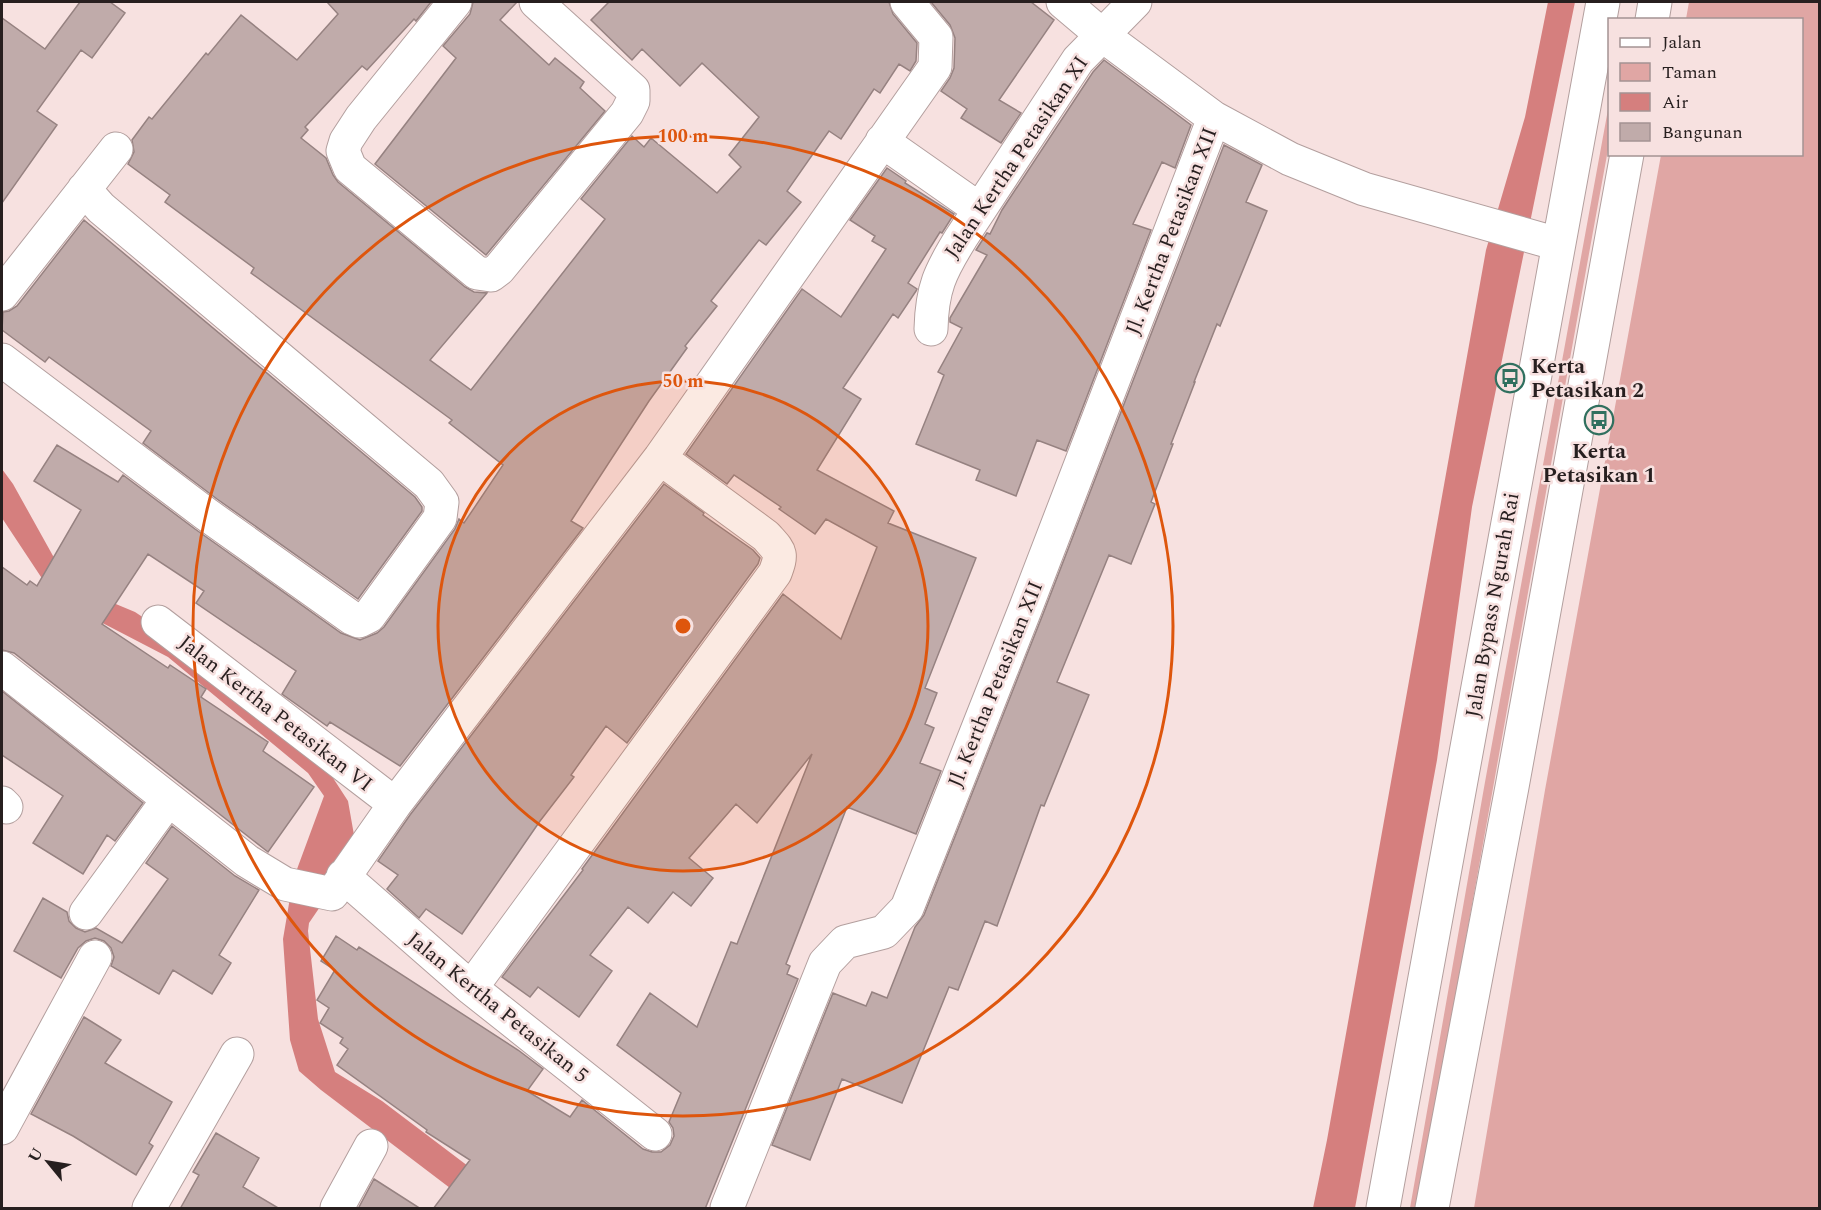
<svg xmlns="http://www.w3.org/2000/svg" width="1821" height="1210" font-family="Spectral,serif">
  <rect width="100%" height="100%" fill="#f7e1e0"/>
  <!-- green -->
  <path fill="#e0a6a4" d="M1689,2H1819V1208H1474L1545,790L1661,155L1802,154V20L1686,19Z
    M1609,104V144C1544,499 1482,854 1417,1208H1410L1485,782Z"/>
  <!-- water -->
  <path fill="#d57f7e" d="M1548,2H1575L1472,507L1437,760L1355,1208H1313L1327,1140L1486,250L1525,117Z
    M2,469L13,484L62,572L87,592L135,612L171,636L322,761L348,801L354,835L341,876L309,923L308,931L318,1019L335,1072L382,1101L497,1188H450L321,1090L299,1071L290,1040L283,939L293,880L324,796L308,773L168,657L64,603L47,586L2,518Z"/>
  <!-- building -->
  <path fill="#c0abaa" stroke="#968281" stroke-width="1.5" d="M80,2H110L125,13L92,58L81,50L37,111L57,125L2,203V18L45,49Z
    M327,2H431L416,21L414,19L367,70L362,66L305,127L308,130L301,138L326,158L333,175L338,182L465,287L474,292L487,293L430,360L471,390L605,219L581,199L632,136L644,147L651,138L717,193L741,167L729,155L759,117L702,63L680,86L642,49L632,60L591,20L609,2H889L893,14L917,43L916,61L910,71L899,64L880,93L874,89L841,139L829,131L787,191L801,202L766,245L759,240L711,301L717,306L685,346L687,348L649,401L571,521L583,528L400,766L330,722L327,726L282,694L296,671L196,603L204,591L148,554L102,624L168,668L170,665L206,689L201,697L268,742L263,751L314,787L268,852L14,653L2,650V567L27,585L30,581L37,586L81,510L34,481L57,445L118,482L123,475L195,529L341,633L360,640L377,633L384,627L455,529L459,519L464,523L503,465L449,423L452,420L251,273L254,268L165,202L170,195L128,164L134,152L132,140L149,117L152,119L206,53L208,55L241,15L297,60L338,14Z
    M473,2H517L500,20L549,65L555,58L584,82L580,88L605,111L486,255L375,164L456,58L443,46L470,14Z
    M931,2H1031L1054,20L999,100L1021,113L1001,143L961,118L967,109L941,91L950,78L954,68L955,38L950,25Z
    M1104,60L1191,125L1175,168L1162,162L1133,224L1151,230L1066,451L1037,440L1016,496L976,480L980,470L916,444L944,375L938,372L962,328L950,322V318L987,255L976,250L987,233L990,234L1002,210L1093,72Z
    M1224,145L1262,165L1246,202L1267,211L1220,326L1217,324L1194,382H1195L1171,444H1173L1151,502L1155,504L1131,564L1109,555L1057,682L1089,695L1044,806L1041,805L997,926L985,921L958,990L949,987L902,1103L842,1079L810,1160L772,1145L833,993L866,1006L872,992L887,998L915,927L924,915L1043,614Z
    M887,168L906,181L905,183L954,214L942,233L940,232L908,283L917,289L916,291L898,318L893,314L843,388L861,399L817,470L894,511L888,523L976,558L925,688L937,693L925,724L934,728L920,763L941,771L916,834L847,807L786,964L790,966L787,974L798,979L705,1209H433L470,1160L426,1132L427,1130L337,1065L348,1049L340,1043L343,1038L320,1023L329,1008L317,1000L335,970L321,961L336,936L357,950L359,947L518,1050L543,1069L527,1091L570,1117L582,1100L643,1149L652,1152H661L670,1145L674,1136L673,1128L669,1122L681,1093L617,1045L650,993L697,1027L731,942L737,944L812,754L757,823L736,804L689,858L713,878L691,906L673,892L648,923L628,907L590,955L612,971L579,1017L538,987L530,997L502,977L583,870L582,869L783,594L841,639L877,547L826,519L815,534L779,509L781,507L734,475L727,484L686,454L802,289L841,317L886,249L872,241L875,236L850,220Z
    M84,220L415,497L422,507V511L358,599L217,499L143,443L151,431L49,357L45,362L2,330L3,312L9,311L17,306Z
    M664,484L704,513L703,515L753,550L760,558L758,564L627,743L606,726L571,775L574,777L540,821L462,934L426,909L419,918L387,889L398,875L378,861L410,815Z
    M2,691L143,803L115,841L107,835L83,874L33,843L63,796L2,755Z
    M172,826L235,876L259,890L219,955L231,963L212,994L173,970L159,994L111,966L114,957L111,948L104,941L95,938L86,941L78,948L61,978L14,951L43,898L67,912L69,921L76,928L85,932L96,928L122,943L168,879L146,863Z
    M84,1017L121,1040L105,1063L172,1102L149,1143L153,1146L136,1175L73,1136L31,1114Z
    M216,1133L259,1158L243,1187L280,1209H180L199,1175L193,1172Z
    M374,1179L421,1209H358Z"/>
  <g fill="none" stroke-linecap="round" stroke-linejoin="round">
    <!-- minor casing -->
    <g stroke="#b39f9e" stroke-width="35">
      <path id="minor" d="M455,2L361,118L346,141L343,151L350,168L477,273L491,275L499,269L627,113L633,101V90L536,2
        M1063,2L1102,35L1214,118L1290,159L1364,189L1558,244
        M882,141L979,209
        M2,294L116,149
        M931,329C932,288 940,272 961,238L1078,60L1135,2
        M2,360L206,514L352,618L359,621L369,616L440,518L442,502L429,484L101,208L84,189
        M158,622L395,804
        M2,668L247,861L285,884L332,894L395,804L660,458L935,67L936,37L907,2
        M2,803L6,807
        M343,876L471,988L655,1134
        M86,913L168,800
        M471,988L775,573C783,552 780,552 766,536L660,458
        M2,1128L95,957
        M149,1208L237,1054
        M337,1208L371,1146
        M727,1208L825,963L845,942L884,932L907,908L1026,607L1214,118"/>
    </g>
    <!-- highway casing -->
    <g stroke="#b39f9e" stroke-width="35">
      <path id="highway" d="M1652,20L1655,2
        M1383,1208L1603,2
        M1432,1208L1512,787L1627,154"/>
    </g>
    <!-- minor -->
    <use href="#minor" stroke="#fff" stroke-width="33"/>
    <!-- highway -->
    <use href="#highway" stroke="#fff" stroke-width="33"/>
  </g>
  <!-- distance rings -->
  <circle cx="683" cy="626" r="245" fill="#de560d" fill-opacity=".12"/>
  <g fill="none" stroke="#de560d" stroke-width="3">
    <circle cx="683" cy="626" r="245"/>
    <circle cx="683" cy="626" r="490"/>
  </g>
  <!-- icons -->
  <defs>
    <g id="bus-ring" transform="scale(1.5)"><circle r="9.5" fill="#f7e1e0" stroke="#30705f" stroke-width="1.5"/><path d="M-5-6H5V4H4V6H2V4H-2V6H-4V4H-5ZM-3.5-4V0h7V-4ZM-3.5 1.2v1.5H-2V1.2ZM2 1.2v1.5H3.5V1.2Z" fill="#30705f"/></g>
  </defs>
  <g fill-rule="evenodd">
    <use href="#bus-ring" x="1510" y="378"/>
    <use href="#bus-ring" x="1599" y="420"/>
  </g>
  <g text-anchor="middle" stroke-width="5" stroke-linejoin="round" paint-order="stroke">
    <!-- street labels -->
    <g font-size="21" fill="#271f1f" stroke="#f7e1e0">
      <text transform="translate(1016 157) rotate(-56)" y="7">Jalan Kertha Petasikan XI</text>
      <text transform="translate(1171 231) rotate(-69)" y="7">Jl. Kertha Petasikan XII</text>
      <text transform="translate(1492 605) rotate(-80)" y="7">Jalan Bypass Ngurah Rai</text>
      <text transform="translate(995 684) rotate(-68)" y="7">Jl. Kertha Petasikan XII</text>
      <text transform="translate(276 713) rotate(38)" y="7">Jalan Kertha Petasikan VI</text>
      <text transform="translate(498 1007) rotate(39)" y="7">Jalan Kertha Petasikan 5</text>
    </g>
    <!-- poi labels -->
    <g font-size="21" font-weight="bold" fill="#271f1f" stroke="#f7e1e0" text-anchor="start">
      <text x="1531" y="373">Kerta<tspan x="1531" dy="24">Petasikan 2</tspan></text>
      <text x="1599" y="458" text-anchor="middle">Kerta<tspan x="1599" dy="24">Petasikan 1</tspan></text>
    </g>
  </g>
  <circle cx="683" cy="626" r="9" fill="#de560d" stroke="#f7e1e0" stroke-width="3"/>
  <g font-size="18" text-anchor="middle" font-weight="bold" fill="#de560d" stroke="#f7e1e0" stroke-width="5" stroke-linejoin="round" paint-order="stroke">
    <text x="683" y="142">100 m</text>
    <text x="683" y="387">50 m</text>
  </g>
  <!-- border -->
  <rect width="1821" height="1210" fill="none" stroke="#271f1f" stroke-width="6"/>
  <!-- legend -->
  <rect x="1608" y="18" width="195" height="138" fill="#f7e1e0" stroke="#a49393" stroke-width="1.5"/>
  <rect x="1620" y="38" width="30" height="9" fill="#ffffff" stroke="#a49393" stroke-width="1.5"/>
  <text x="1662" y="48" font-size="18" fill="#271f1f">Jalan</text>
  <rect x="1620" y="63" width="30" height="18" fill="#e0a6a4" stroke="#a49393" stroke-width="1.5"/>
  <text x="1662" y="78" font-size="18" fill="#271f1f">Taman</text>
  <rect x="1620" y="93" width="30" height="18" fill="#d57f7e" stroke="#a49393" stroke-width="1.5"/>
  <text x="1662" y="108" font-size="18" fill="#271f1f">Air</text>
  <rect x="1620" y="123" width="30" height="18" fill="#c0abaa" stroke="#a49393" stroke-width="1.5"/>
  <text x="1662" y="138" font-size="18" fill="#271f1f">Bangunan</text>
  <!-- north arrow -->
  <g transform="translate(48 1162) rotate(300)" stroke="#f7e1e0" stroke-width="4.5" paint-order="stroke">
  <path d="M0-4.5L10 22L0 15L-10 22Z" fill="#271f1f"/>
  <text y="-9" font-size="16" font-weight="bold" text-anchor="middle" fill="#271f1f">U</text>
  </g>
</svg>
